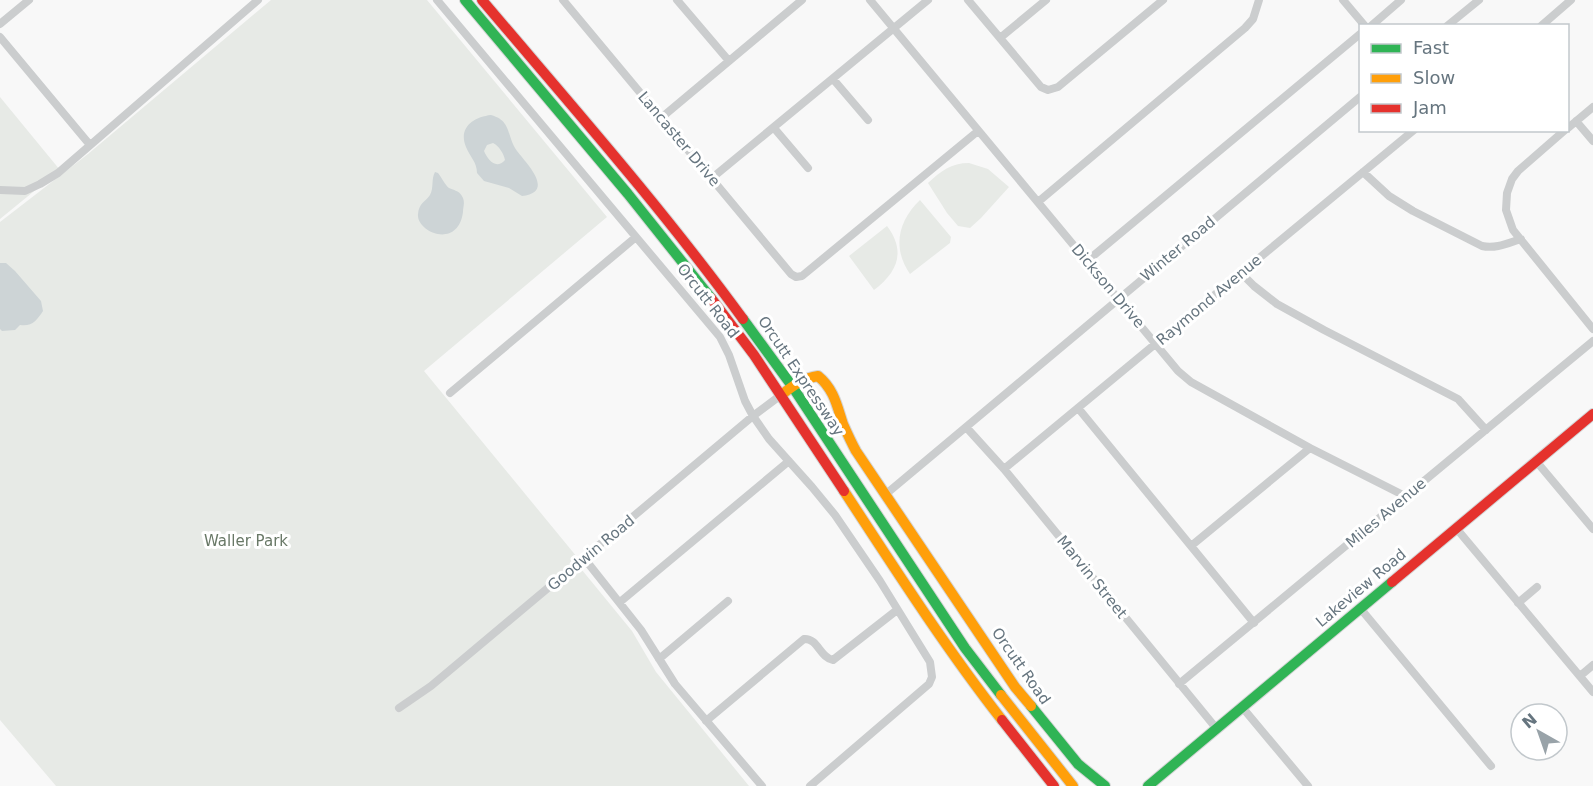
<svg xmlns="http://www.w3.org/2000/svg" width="1593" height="786" font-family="'DejaVu Sans',sans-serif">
  <rect width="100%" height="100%" fill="#f8f8f8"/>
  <!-- green -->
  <path fill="#e7eae6" d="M271,0H427L607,217L424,371L577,557L582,570L632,631L656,672L749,786H56L0,720V222L88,154Z
    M0,97L60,170L0,219Z
    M969,163L988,169L1009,187L981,218L970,228L958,226L947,213L928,183C941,171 951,163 969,163Z
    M920,200L951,237L950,243L910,274C892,248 898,221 920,200Z
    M887,226C906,251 898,272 874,290L849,256Z"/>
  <!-- water -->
  <path fill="#cdd4d6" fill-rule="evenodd" d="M491,115C512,121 506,135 517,151C526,163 556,192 522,196L509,188L484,181L477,173C477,162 470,157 466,147C458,128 473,117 491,115ZM493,143C499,146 504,154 505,160C496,170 488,160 484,151L487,145Z
    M435,172L438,173C442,178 445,185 449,188C456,191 460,191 463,198C465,203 463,207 463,212C458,250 416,232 418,214C419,203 425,202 430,195C434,188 431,179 435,172Z
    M0,263H6L15,271L41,301L43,311C37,320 32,327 20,325L15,330L2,331L0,329Z"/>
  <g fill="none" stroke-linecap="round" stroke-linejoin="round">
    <!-- fast casing -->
    <g stroke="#d4d5d6" stroke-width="12">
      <path id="fast" d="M465,0L628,194L711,298
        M743,319L792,386L965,648L1001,695
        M1031,706L1078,764L1105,786
        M1148,786L1392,582"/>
    </g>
    <!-- slow casing -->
    <g stroke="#d4d5d6" stroke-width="12">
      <path id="slow" d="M781,395C793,386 803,378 818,376C834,389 837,406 843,424C847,433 851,442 856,451L1015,687L1031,706
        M844,491C895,569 945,647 1002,720
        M1001,695L1073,786"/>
    </g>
    <!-- jam casing -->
    <g stroke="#d4d5d6" stroke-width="12">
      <path id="jam" d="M482,0C571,105 662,208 743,319
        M711,298L754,355L844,491
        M1392,582L1593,414
        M1002,720L1054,786"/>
    </g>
    <!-- street -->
    <path stroke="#cbcdce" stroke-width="8" d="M437,0L720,337L729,355L745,401L753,416L769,439L812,487L835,515L880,581L930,662L932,677L929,684L810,786
      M563,0L791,274L796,277L802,276L978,131
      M677,0L729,61
      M870,0L1178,371L1191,382L1310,448L1407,497
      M968,0L1041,87L1048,90L1058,87L1163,0
      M1343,0L1365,26
      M0,24L29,0
      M1371,26L1401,0
      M1447,26L1479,0
      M1541,26L1571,0
      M0,37L90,145
      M1000,38L1046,0
      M833,79L868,120
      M661,118L802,0
      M1576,121L1593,141
      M774,128L808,168
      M1568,128L1593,107
      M1565,130L1518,171L1512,179L1507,193L1506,210L1513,230L1593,329
      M1363,172L1389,196L1413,211L1482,246C1496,249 1508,243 1521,239
      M712,178L928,0
      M0,190L25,191L40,184L58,173L258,0
      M1038,202L1245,28L1253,19L1259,0
      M1087,261L1360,34
      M1241,273L1254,286L1277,304L1324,330L1458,399L1486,430
      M450,393L636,237
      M1078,408L1254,623
      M966,427L1004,469L1216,728
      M1536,461L1593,529
      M1004,469L1414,130
      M886,494L1360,97
      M1456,528L1593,692
      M1191,546L1310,448
      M584,558L641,630L675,684L762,786
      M620,602L789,461
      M1518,603L1537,587
      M1360,608L1491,766
      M659,659L728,601
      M1580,676L1593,665
      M1179,684L1593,341
      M1242,707L1308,786
      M399,708L431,686L753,416L781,395
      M706,721L804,639C818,638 820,658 833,660L897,610"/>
    <!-- fast -->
    <use href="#fast" stroke="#30b455" stroke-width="10"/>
    <!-- slow -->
    <use href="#slow" stroke="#ff9f0a" stroke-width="10"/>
    <!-- jam -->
    <use href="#jam" stroke="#e5322d" stroke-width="10"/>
  </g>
  <g text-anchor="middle" stroke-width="6" stroke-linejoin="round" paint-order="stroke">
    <!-- street labels -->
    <g font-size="15" fill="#66757f" stroke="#fff">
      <text transform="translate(679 139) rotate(50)" y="5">Lancaster Drive</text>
      <text transform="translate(1178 249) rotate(-40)" y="5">Winter Road</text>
      <text transform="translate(1108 286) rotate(50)" y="5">Dickson Drive</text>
      <text transform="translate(1209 300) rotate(-40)" y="5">Raymond Avenue</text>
      <text transform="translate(708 301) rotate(52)" y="5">Orcutt Road</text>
      <text transform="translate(801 376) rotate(56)" y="5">Orcutt Expressway</text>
      <text transform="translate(1386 513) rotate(-40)" y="5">Miles Avenue</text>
      <text transform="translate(591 553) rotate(-40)" y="5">Goodwin Road</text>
      <text transform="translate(1092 577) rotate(51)" y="5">Marvin Street</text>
      <text transform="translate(1361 588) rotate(-40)" y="5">Lakeview Road</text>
      <text transform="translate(1021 666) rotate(55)" y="5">Orcutt Road</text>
    </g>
    <!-- park labels -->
    <g font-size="15" fill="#687866" stroke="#fff">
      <text x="246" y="546">Waller Park</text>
    </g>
  </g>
  <!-- legend -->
  <rect x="1359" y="24" width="210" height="108" fill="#ffffff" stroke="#c2c8cc" stroke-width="1.5"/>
  <rect x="1371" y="44" width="30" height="9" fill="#30b455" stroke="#c2c8cc" stroke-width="1.5"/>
  <text x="1413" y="54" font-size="18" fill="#66757f">Fast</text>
  <rect x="1371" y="74" width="30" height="9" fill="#ff9f0a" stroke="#c2c8cc" stroke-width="1.5"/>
  <text x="1413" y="84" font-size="18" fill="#66757f">Slow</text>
  <rect x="1371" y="104" width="30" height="9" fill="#e5322d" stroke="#c2c8cc" stroke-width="1.5"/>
  <text x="1413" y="114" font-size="18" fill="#66757f">Jam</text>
  <!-- north arrow -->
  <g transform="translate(1539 732) rotate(320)"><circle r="28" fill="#ffffff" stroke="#c2c8cc" stroke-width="1.5"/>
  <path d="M0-4.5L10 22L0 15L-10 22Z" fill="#99a3a9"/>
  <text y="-9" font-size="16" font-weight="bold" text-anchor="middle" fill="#66757f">N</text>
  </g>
</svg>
